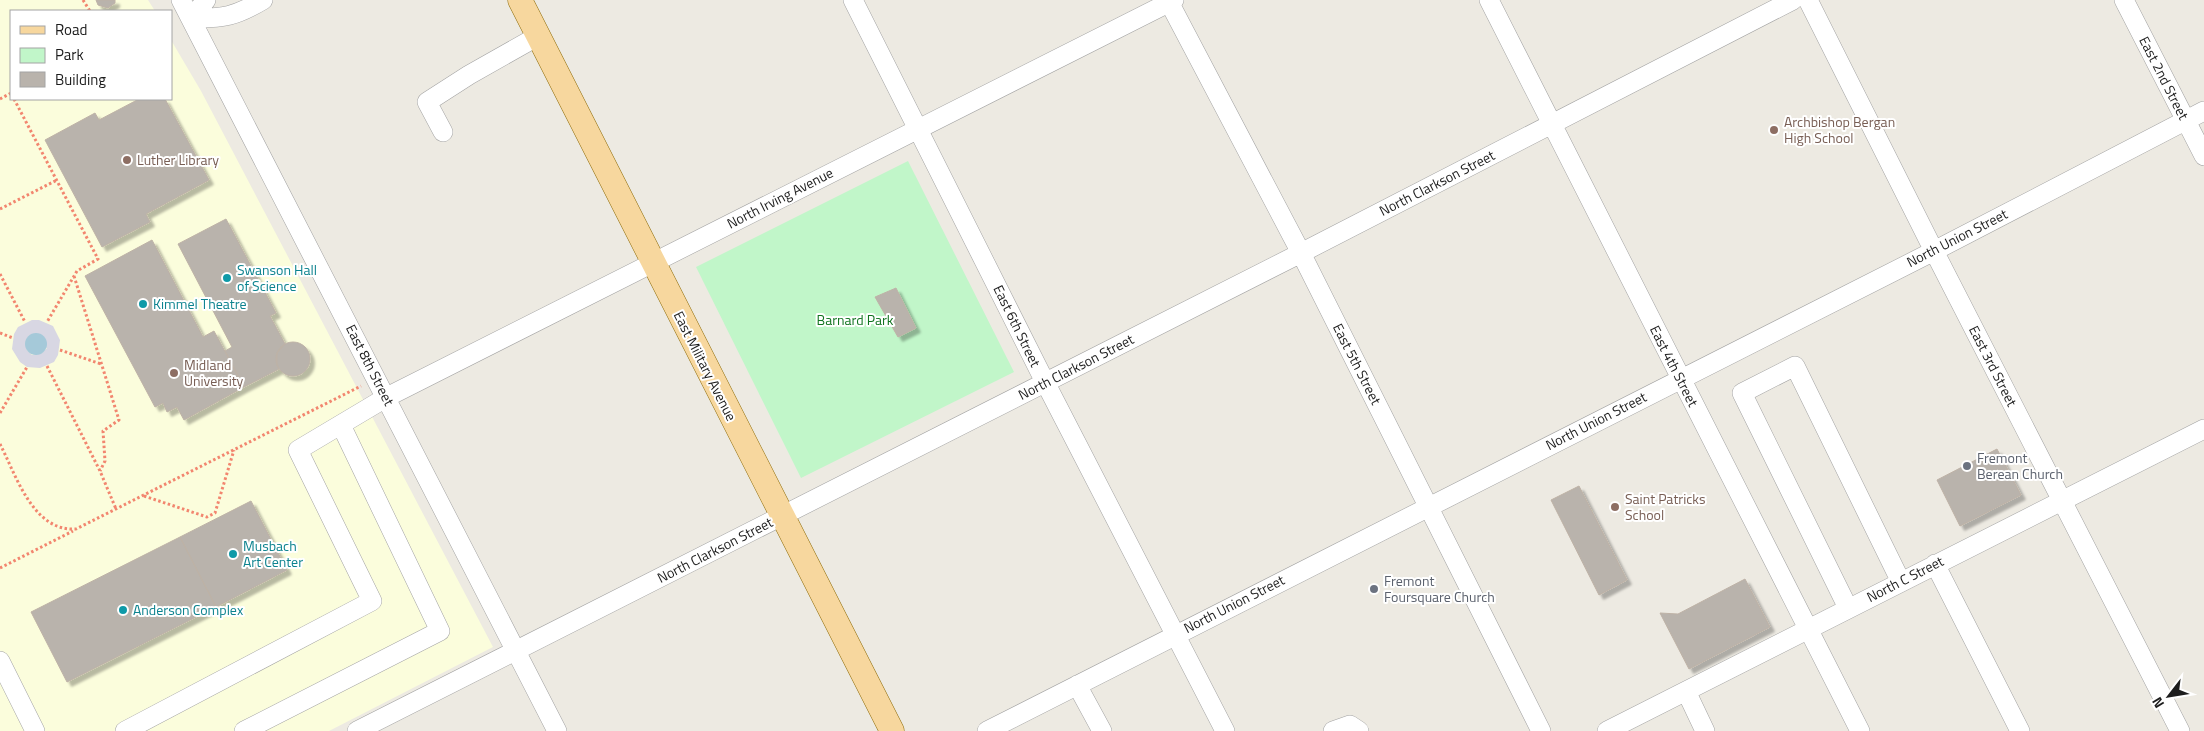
<svg xmlns="http://www.w3.org/2000/svg" width="2204" height="731" font-family="'Titillium Web',sans-serif">
  <defs>
    <filter id="shadow"><feDropShadow dx="4.5" dy="4.5" stdDeviation="1" flood-color="#0004"/></filter>
  </defs>
  <rect width="100%" height="100%" fill="#edeae2"/>
  <!-- education -->
  <path fill="#fbfddc" d="M0,0H148L155,11H11V99H171V40L201,91L493,647L329,731H0Z"/>
  <!-- park -->
  <path fill="#c1f6c9" d="M908,161L1014,372L801,478L696,267Z"/>
  <!-- plaza -->
  <path fill="#d8d7e3" fill-rule="evenodd" d="M32,320H39L53,326L60,340L58,355L54,362L40,368L27,367L20,362L12,349L14,334L18,327ZM25,342L47,348L42,353L32,355L27,350Z"/>
  <!-- water -->
  <path fill="#a5c9d9" d="M25 344a11 11 0 1 1 22 0a11 11 0 1 1-22 0Z"/>
  <!-- building -->
  <path fill="#b9b3ac" stroke="#beb2a6" filter="url(#shadow)" d="M96,0H115V3L108,8L98,5Z
    M139,99H165L209,180L146,214L150,222L102,247L45,140L95,113L99,120Z
    M226,219L276,313L270,316L285,344L277,353V364L279,369L244,387L225,351L232,347L178,244Z
    M152,240L203,337L214,331L244,387L184,420L177,407L167,412L163,403L155,407L85,276Z
    M896,288L916,328L898,337L875,297Z
    M276 359a17 17 0 1 1 34 0a17 17 0 1 1-34 0Z
    M1997,449L2021,495L1960,526L1937,480Z
    M1579,486L1627,580L1599,595L1551,500Z
    M251,501L287,570L216,607L180,537Z
    M180,537L216,607L67,682L31,612Z
    M1745,579L1770,627L1689,669L1660,613L1678,614Z"/>
  <g fill="none" stroke-linecap="round" stroke-linejoin="round">
    <!-- minor casing -->
    <g stroke="#a3a3a3" stroke-width="20">
      <path id="minor" d="M181,0L557,731
        M853,0L1045,382L1225,731
        M1168,0L1301,253L1541,731
        M1489,0L1860,731
        M1808,0L1934,251L2180,731
        M2124,0L2204,156
        M192,18C223,19 236,16 263,0
        M192,18L206,0
        M443,132L427,102L469,75L538,36
        M1935,564L2020,731
        M1848,608L1742,393L1795,366L1901,582
        M0,661L35,731
        M1077,685L1102,731
        M1686,691L1705,731
        M125,731L372,601L298,450L387,397L1174,0
        M244,731L440,631L341,425
        M357,731L1301,253L1793,0
        M987,731L1934,251L2204,111
        M1333,731L1350,725L1359,731
        M1607,731L2204,429"/>
    </g>
    <!-- major casing -->
    <g stroke="#8d6b08" stroke-width="25">
      <path id="major" d="M520,0L892,731"/>
    </g>
    <!-- path -->
    <path stroke="#f2866f" stroke-width="3" stroke-dasharray="2.5 2.5" stroke-linecap="butt" d="M83,0L90,11
      M0,99L11,93
      M14,99L98,259L77,271L47,322
      M0,209L57,180
      M0,274L25,322
      M74,276L119,420L103,431L105,461L100,471
      M0,333L13,338
      M60,350L101,364
      M47,366L100,471L116,509
      M0,413L27,367
      M0,444C16,475 33,532 76,529L361,386
      M144,496L207,517L215,513L234,450
      M0,568L73,531"/>
    <!-- minor -->
    <use href="#minor" stroke="#fff" stroke-width="19"/>
    <!-- major -->
    <use href="#major" stroke="#f7d79e" stroke-width="24"/>
  </g>
  <!-- markers -->
  <g fill="#8d6e63" stroke="#fff" stroke-width="2">
    <circle cx="1774" cy="130" r="5"/>
    <circle cx="127" cy="160" r="5"/>
    <circle cx="174" cy="373" r="5"/>
    <circle cx="1615" cy="507" r="5"/>
  </g>
  <g fill="#0f9aa8" stroke="#fff" stroke-width="2">
    <circle cx="227" cy="278" r="5"/>
    <circle cx="143" cy="304" r="5"/>
    <circle cx="233" cy="554" r="5"/>
    <circle cx="123" cy="610" r="5"/>
  </g>
  <g fill="#6b7280" stroke="#fff" stroke-width="2">
    <circle cx="1967" cy="466" r="5"/>
    <circle cx="1374" cy="589" r="5"/>
  </g>
  <g text-anchor="middle" stroke-width="4" stroke-linejoin="round" paint-order="stroke">
    <!-- street labels -->
    <g font-size="14" fill="#1c1c1c" stroke="#fff">
      <text transform="translate(2164 78) rotate(63)" y="5">East 2nd Street</text>
      <text transform="translate(1437 183) rotate(-27)" y="5">North Clarkson Street</text>
      <text transform="translate(780 198) rotate(-27)" y="5">North Irving Avenue</text>
      <text transform="translate(1957 238) rotate(-27)" y="5">North Union Street</text>
      <text transform="translate(1017 326) rotate(64)" y="5">East 6th Street</text>
      <text transform="translate(1357 364) rotate(63)" y="5">East 5th Street</text>
      <text transform="translate(370 365) rotate(63)" y="5">East 8th Street</text>
      <text transform="translate(705 366) rotate(63)" y="5">East Military Avenue</text>
      <text transform="translate(1674 366) rotate(63)" y="5">East 4th Street</text>
      <text transform="translate(1993 366) rotate(63)" y="5">East 3rd Street</text>
      <text transform="translate(1076 367) rotate(-27)" y="5">North Clarkson Street</text>
      <text transform="translate(1596 421) rotate(-27)" y="5">North Union Street</text>
      <text transform="translate(715 550) rotate(-27)" y="5">North Clarkson Street</text>
      <text transform="translate(1905 579) rotate(-27)" y="5">North C Street</text>
      <text transform="translate(1234 604) rotate(-27)" y="5">North Union Street</text>
    </g>
    <!-- education labels -->
    <g font-size="14" fill="#785e54" stroke="#fff" text-anchor="start">
      <text x="1784" y="127">Archbishop Bergan<tspan x="1784" dy="16">High School</tspan></text>
      <text x="137" y="165">Luther Library</text>
      <text x="184" y="370">Midland<tspan x="184" dy="16">University</tspan></text>
      <text x="1625" y="504">Saint Patricks<tspan x="1625" dy="16">School</tspan></text>
    </g>
    <!-- culture labels -->
    <g font-size="14" fill="#0d838f" stroke="#fff" text-anchor="start">
      <text x="237" y="275">Swanson Hall<tspan x="237" dy="16">of Science</tspan></text>
      <text x="153" y="309">Kimmel Theatre</text>
      <text x="243" y="551">Musbach<tspan x="243" dy="16">Art Center</tspan></text>
      <text x="133" y="615">Anderson Complex</text>
    </g>
    <!-- park labels -->
    <g font-size="14" fill="#117420" stroke="#fff">
      <text x="855" y="325">Barnard Park</text>
    </g>
    <!-- worship labels -->
    <g font-size="14" fill="#5b616d" stroke="#fff" text-anchor="start">
      <text x="1977" y="463">Fremont<tspan x="1977" dy="16">Berean Church</tspan></text>
      <text x="1384" y="586">Fremont<tspan x="1384" dy="16">Foursquare Church</tspan></text>
    </g>
  </g>
  <!-- legend -->
  <rect x="10" y="10" width="162" height="90" fill="#ffffff" stroke="#a4a4a4"/>
  <rect x="20" y="26" width="25" height="8" fill="#f7d79e" stroke="#a4a4a4"/>
  <text x="55" y="35" font-size="15" fill="#1c1c1c">Road</text>
  <rect x="20" y="48" width="25" height="15" fill="#c1f6c9" stroke="#a4a4a4"/>
  <text x="55" y="60" font-size="15" fill="#1c1c1c">Park</text>
  <rect x="20" y="72" width="25" height="15" fill="#b9b3ac" stroke="#a4a4a4"/>
  <text x="55" y="85" font-size="15" fill="#1c1c1c">Building</text>
  <!-- north arrow -->
  <g transform="translate(2169 696) rotate(239)" stroke="#ffffff" stroke-width="4" paint-order="stroke">
  <path d="M0-4L9 19L0 12L-9 19Z" fill="#1c1c1c"/>
  <text y="-8" font-size="14" font-weight="bold" text-anchor="middle" fill="#1c1c1c">N</text>
  </g>
</svg>
